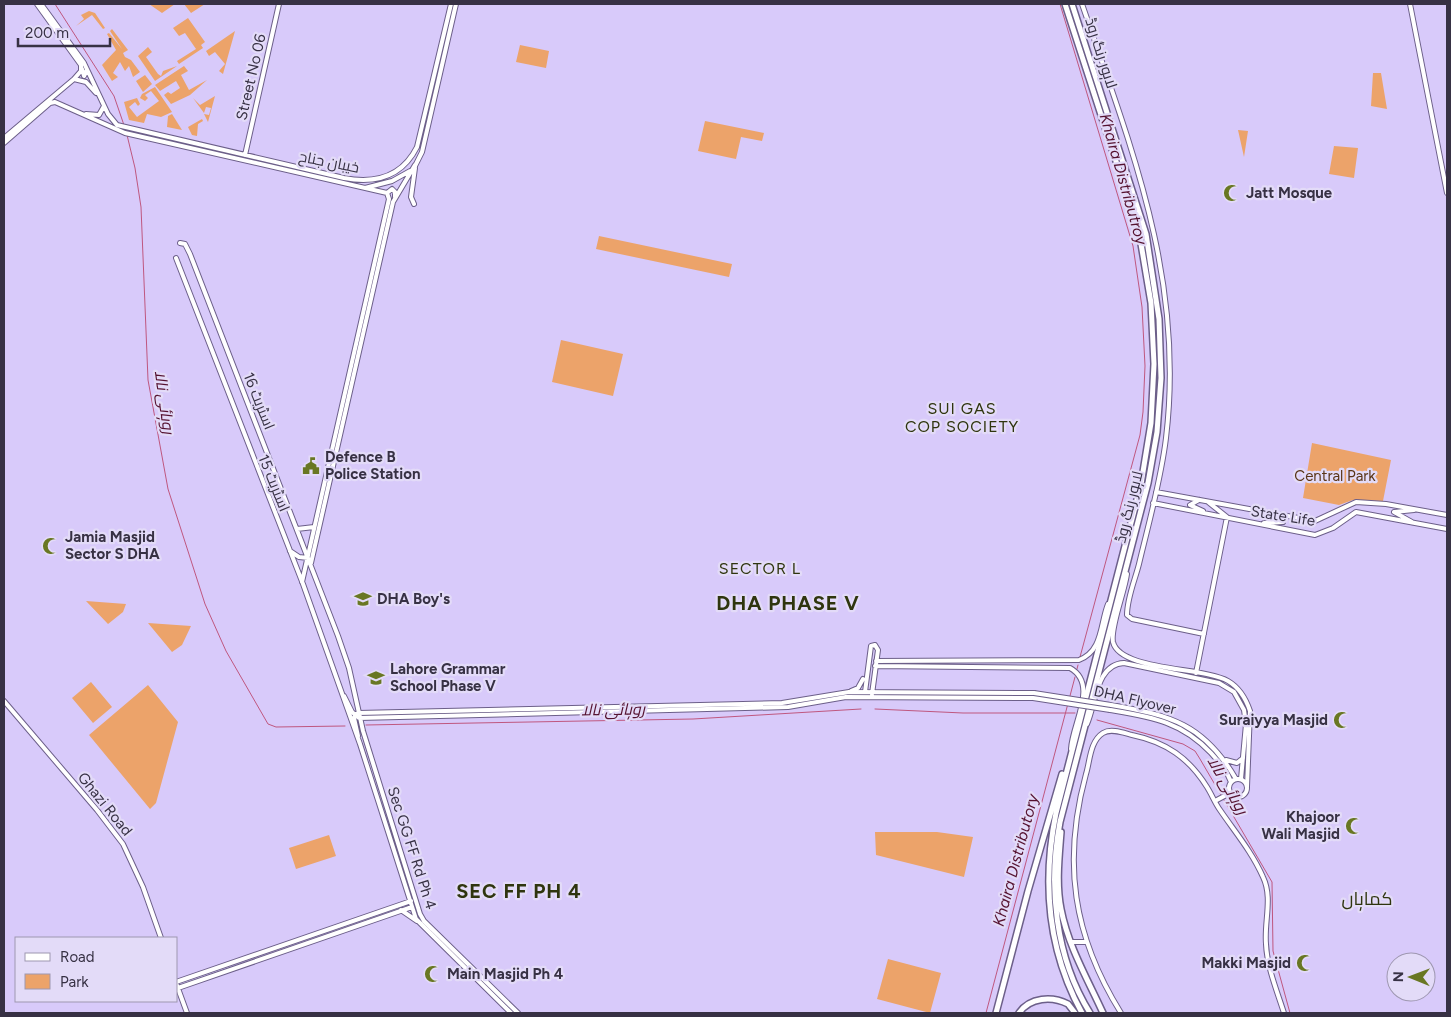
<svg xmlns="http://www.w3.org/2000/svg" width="1451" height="1017" font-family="Figtree,Cairo,sans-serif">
  <rect width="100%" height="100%" fill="#d8cafa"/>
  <!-- green -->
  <path fill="#eca36a" d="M149,4H175L162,13Z
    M184,4H205L191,13Z
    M89,11L95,13L105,28L103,29L92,15L76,26L84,19L81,15Z
    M188,18L205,42L201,45L203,48L179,64L177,61L196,49L185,33L179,36L173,28Z
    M112,29L128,50L123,53L125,57L131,60L140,72L133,77L129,66L125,71L120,62L113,73L118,77L112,81L102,65L116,50L107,34L109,33L122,49L110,31Z
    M235,31L223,74L219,71L225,64L215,52L209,56L206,51Z
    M520,45L549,51L546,68L516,62Z
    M148,47L152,52L146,57L158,74L161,76L163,71L177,66L155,81L138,56Z
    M184,66L188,71L181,75L189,90L207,80L190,95L171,104L164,95L168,92L171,94L180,88L176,81L160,91L155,85Z
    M1373,73H1381L1387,109L1371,106Z
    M145,75L152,84L143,92L136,81Z
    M155,87L172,112L161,117L147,114L144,123L129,120L124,102L137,98L140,104L138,106L135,102L129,107L137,117L159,101L151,91L145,95L148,98L145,101L140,98L142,94Z
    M215,96L208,122L204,114L209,115L211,108L206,107L204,113L193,98L200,105Z
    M172,114L182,130L167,127L168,116Z
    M202,119L203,121L198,124L197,136L192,135L188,127Z
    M705,121L764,133L762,141L741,137L736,159L698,151Z
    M1238,130L1248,131L1244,157Z
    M1334,146L1358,148L1354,178L1329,174Z
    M599,236L732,264L729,277L596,249Z
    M561,340L623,354L613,396L552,382Z
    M1312,443L1391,460L1383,501L1353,500L1339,505L1303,498Z
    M86,601L126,604L123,612L108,624Z
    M148,623L191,626L182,645L172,652Z
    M91,682L112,707L93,723L72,698Z
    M148,685L178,722L156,803L150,809L89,735Z
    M875,832H937L973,837L964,877L876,855Z
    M329,835L336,856L296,869L289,848Z
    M888,959L941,973L930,1013L877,999Z"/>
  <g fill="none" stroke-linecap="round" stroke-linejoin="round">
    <!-- stream -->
    <path stroke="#bf577f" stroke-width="1" d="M55,4L114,96L126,131
      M1060,4L1133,246L1142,307L1145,366L1143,412L1140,435L1080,657
      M127,135L135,168L141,207L148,380L168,489L205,604L226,651L268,724L276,727L345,726
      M1077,669L1078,665
      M875,709L963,713H1075
      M1097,720L1183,744L1195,751L1200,759L1272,882L1273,951L1290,1013
      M366,725L693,719L861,709
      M986,1013L1075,677"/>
    <!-- secondary casing -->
    <g stroke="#6c5f89" stroke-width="6">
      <path id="secondary" d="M41,4L84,63L108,114L117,125L344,178C376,184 402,177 417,147L451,4
        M1082,4C1132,149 1185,281 1166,438C1161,480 1149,522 1139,564C1135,580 1127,598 1127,615L1132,619L1204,634
        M1410,4L1447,193
        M82,69L84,76L87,70
        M74,79L86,82L96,93
        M86,114L99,115L104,106
        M4,138L74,79L81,71V65L37,4
        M4,143L50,103L55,102L125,133L387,193L389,199L302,582
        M245,155L279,4
        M415,166L422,152L456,4
        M365,188L392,181L410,171
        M387,193L392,189L395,192V197
        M414,204L411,197L415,168
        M180,243L185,244L190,254L338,636L349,668L363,731L420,914L424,921L518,1013
        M176,258L303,584L360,744L416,919L511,1013
        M1156,492L1315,521L1356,502L1386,504L1447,515
        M1199,500L1190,505L1203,511
        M1153,503L1315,535L1333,528L1356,512L1447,529
        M1412,522L1394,512L1414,510
        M1264,523L1283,522L1267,514
        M297,529L314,527
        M290,551L299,557L308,558
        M311,563L393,202L415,165
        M1127,574C1125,591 1110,628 1113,642C1120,671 1204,667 1228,681C1240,688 1246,699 1250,711L1247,787
        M876,661L1079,660C1103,651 1100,624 1108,604
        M875,666L1070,668C1099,684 1072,724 1071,749
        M1196,673L1227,517L1208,502
        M851,691L858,688L863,679
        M865,692L871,646L875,645L878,650L872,694
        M344,696L352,712L359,718L788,707L846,697L1033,698
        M4,701L97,810L123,844L143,887L161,938
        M1111,705C1170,715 1204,724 1236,779
        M1110,710C1151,717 1181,721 1211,753C1219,762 1227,771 1231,782
        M358,713L782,703L849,692L1034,693
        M356,714L354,718L358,736
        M1087,724C1096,704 1096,664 1124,663L1219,683L1234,692L1244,710L1246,724L1241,779
        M1226,760L1237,763L1243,758
        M1229 788a9 9 0 1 1 18 0a9 9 0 1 1-18 0Z
        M1215,801L1230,793
        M401,910L417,921
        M1071,942H1087
        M176,982L411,901
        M176,983L187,1013
        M178,988L412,907
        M1121,1013C1073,936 1062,862 1086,774C1090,761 1090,741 1103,733C1111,728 1124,733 1132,735C1166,742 1189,758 1207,787C1212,795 1215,803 1220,810C1235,832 1252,852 1263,877C1273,898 1264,921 1266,944C1267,967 1277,991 1284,1013"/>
    </g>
    <!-- highway casing -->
    <g stroke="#6c5f89" stroke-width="8">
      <path id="highway" d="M1065,4L1139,232L1151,303L1154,364L1151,423L1141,484L1056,813C1042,882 1048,951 1082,1013
        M1072,4L1146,234L1159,319L1161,378L1157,432L1148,483L1060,822C1048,886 1055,957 1090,1013
        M1061,832C1059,858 1056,884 1061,909C1068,946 1088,980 1103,1013
        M996,1013L1028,891L1062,774
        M1019,1013C1030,997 1052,996 1068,1004L1075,1013"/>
    </g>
    <!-- secondary -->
    <use href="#secondary" stroke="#fff" stroke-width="4"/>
    <!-- highway -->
    <use href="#highway" stroke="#fff" stroke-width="5"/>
    <!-- secondary-bridge casing -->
    <g stroke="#6c5f89" stroke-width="6" stroke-linecap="butt">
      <path id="secondary-bridge" d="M1034,693L1111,705
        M1033,698L1110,710"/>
    </g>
    <!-- secondary-bridge -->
    <use href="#secondary-bridge" stroke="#fff" stroke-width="4"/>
  </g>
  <!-- icons -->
  <defs>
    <g id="mosque-bare" transform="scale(1.35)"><path d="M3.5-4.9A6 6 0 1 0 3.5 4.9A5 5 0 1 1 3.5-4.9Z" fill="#697723" stroke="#e3dbf8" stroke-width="2.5" paint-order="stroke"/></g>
    <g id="civic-bare" transform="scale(1.35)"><path d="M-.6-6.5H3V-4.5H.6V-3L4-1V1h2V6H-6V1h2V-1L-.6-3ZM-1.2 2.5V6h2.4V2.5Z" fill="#697723" stroke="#e3dbf8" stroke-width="2.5" paint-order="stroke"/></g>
    <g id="university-bare" transform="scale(1.35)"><path d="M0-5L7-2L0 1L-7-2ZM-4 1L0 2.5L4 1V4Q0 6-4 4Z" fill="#697723" stroke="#e3dbf8" stroke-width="2.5" paint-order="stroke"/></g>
    <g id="school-bare" transform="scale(1.35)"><path d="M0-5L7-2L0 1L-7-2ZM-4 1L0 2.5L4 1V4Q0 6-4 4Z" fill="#697723" stroke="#e3dbf8" stroke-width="2.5" paint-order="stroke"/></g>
  </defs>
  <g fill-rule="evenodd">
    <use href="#mosque-bare" x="1232" y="193"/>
    <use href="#civic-bare" x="311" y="466"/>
    <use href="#mosque-bare" x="51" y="546"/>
    <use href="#university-bare" x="363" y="599"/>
    <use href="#school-bare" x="376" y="678"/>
    <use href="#mosque-bare" x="1342" y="720"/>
    <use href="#mosque-bare" x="1354" y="826"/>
    <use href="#mosque-bare" x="1305" y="963"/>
    <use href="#mosque-bare" x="433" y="974"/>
  </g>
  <g text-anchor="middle" stroke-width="4.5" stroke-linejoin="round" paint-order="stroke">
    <!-- street labels -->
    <g font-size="15" fill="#373144" stroke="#e3dbf8">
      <text transform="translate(1101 53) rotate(72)" y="5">لاہور رنگ روڈ</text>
      <text transform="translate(251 77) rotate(-77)" y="5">Street No 06</text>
      <text transform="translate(329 162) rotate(11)" y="5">خیبان جناح</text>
      <text transform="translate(259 401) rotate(68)" y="5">اسٹریٹ 16</text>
      <text transform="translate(274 483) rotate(68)" y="5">اسٹریٹ 15</text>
      <text transform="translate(1129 507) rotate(-76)" y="5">لاہور رنگ روڈ</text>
      <text transform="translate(1283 516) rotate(9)" y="5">State Life</text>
      <text transform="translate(1135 700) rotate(13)" y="5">DHA Flyover</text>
      <text transform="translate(105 804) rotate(51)" y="5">Ghazi Road</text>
      <text transform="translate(412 848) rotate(72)" y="5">Sec GG FF Rd Ph 4</text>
    </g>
    <!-- poi labels -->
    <g font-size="15" font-weight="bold" fill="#373144" stroke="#e3dbf8" text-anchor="start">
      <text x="1246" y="198">Jatt Mosque</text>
      <text x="325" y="462">Defence B<tspan x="325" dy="17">Police Station</tspan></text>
      <text x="65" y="542">Jamia Masjid<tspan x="65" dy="17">Sector S DHA</tspan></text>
      <text x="377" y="604">DHA Boy's</text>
      <text x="390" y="674">Lahore Grammar<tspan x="390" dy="17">School Phase V</tspan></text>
      <text x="1328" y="725" text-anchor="end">Suraiyya Masjid</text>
      <text x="1340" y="822" text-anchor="end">Khajoor<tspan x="1340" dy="17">Wali Masjid</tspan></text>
      <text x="1291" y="968" text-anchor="end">Makki Masjid</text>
      <text x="447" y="979">Main Masjid Ph 4</text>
    </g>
    <!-- park labels -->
    <g font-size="15" fill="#5a3517" stroke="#e3dbf8">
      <text x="1335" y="481">Central Park</text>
    </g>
    <!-- water labels -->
    <g font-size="16" font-style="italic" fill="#551230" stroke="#e3dbf8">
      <text transform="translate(1124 179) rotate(74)" y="6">Khaira Distributroy</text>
      <text transform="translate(165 402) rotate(82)" y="6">روہائی نالا</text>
      <text transform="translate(613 709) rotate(-1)" y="6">روہائی نالا</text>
      <text transform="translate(1228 785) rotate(60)" y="6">روہائی نالا</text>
      <text transform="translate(1015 860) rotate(-75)" y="6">Khaira Distributory</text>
    </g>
    <!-- neighbourhood labels -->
    <g font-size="16" letter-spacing="1" fill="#2f350e" stroke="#e3dbf8">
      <text x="962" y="414">SUI GAS<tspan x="962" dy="18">COP SOCIETY</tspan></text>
      <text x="760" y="574">SECTOR L</text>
    </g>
    <!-- quarter labels -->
    <g font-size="18" fill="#2f350e" stroke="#e3dbf8">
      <text x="1367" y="905">کماہاں</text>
    </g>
    <!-- district labels -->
    <g font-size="20" font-weight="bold" letter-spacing="1" fill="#2f350e" stroke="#e3dbf8">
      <text x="788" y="610">DHA PHASE V</text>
      <text x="519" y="898">SEC FF PH 4</text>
    </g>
  </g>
  <!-- border -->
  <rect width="1451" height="1017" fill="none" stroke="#373144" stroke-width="10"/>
  <!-- legend -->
  <rect x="15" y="937" width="162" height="65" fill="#e3dbf8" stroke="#9e97b0"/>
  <rect x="25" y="953" width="25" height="8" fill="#ffffff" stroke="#9e97b0"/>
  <text x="60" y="962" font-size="15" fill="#373144">Road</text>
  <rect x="25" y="974" width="25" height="15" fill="#eca36a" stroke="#9e97b0"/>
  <text x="60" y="987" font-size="15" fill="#373144">Park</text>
  <!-- north arrow -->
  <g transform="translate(1411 977) rotate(271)"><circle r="24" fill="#e3dbf8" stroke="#9e97b0"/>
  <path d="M0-4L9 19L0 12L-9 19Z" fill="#697723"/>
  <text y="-8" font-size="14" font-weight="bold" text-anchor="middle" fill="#373144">N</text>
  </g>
  <!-- scale -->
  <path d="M18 38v8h92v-8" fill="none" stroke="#373144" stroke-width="2.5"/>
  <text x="25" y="38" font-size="15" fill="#373144" stroke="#e3dbf8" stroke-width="4" paint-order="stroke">200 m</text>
</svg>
